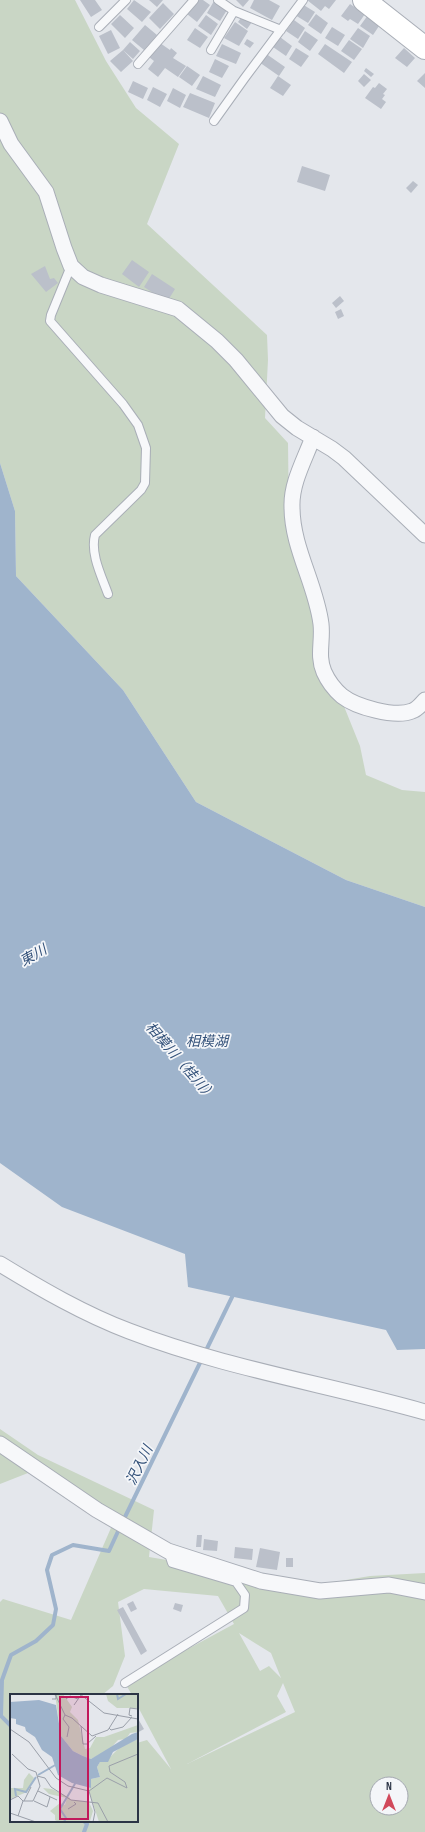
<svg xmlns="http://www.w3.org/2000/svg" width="425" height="1832" font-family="'Sofia Sans Condensed','Noto Sans JP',sans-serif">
  <rect width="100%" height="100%" fill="#e4e7ec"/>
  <!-- green -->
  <path fill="#c9d6c5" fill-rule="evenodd" d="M0,0H75L106,61L136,108L179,144L147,224L267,335L268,360L265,418L288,443L289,523L337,689L360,746L366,775L402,790L425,792V907L346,880L196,802L123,690L16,576L15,511L0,463Z
    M0,1429L38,1455L154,1510L149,1557L316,1585L370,1576L425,1573V1832H0V1602L3,1599L71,1620L117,1514L28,1473L0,1484ZM144,1589L218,1596L234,1624L125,1683L132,1695H137V1705L171,1769L147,1740L137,1743V1821H11V1695H102L113,1686L125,1656L118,1602ZM239,1633L271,1653L281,1678L269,1666L260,1671ZM283,1683L295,1712L187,1764L286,1712L277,1696ZM377,1784H401V1808H377Z"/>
  <!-- water -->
  <path fill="#9fb4cc" d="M0,463L15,511L16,576L123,690L196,802L346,880L425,907V1349L397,1350L386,1330L188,1287L185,1254L62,1207L0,1163Z"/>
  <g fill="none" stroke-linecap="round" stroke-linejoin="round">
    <!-- stream -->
    <path stroke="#9fb4cc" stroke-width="4" d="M123,1521L234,1293
      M11,1726L1,1716L2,1680L11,1655L36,1641L53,1625L56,1609L47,1570L52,1555L73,1545L109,1551L120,1527
      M84,1821L87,1824L84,1832"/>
  </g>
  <!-- building -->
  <path fill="#bbc0ca" d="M80,0H95L102,10L91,17Z
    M134,0L151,12L142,22L127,9Z
    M149,0H163L157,7Z
    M198,0H203L210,5L197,22L187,14Z
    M236,0H249L243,7Z
    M254,0H269L280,6L272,20L250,8Z
    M307,0H336L329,9L325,6L321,11Z
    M214,1L227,10L220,21L207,13Z
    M163,3L174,14L160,29L149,18Z
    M302,4L315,12L308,23L295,15Z
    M350,4L365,14L358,24L350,19L348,21L341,16Z
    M316,14L328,23L321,34L308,25Z
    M120,15L134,28L125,38L111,24Z
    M206,15L218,24L211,35L198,26Z
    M243,15L252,22L247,29L238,22Z
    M368,15L381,23L373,35L360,26Z
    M294,20L305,28L298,39L286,31Z
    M235,22L248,31L239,46L224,38Z
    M145,25L157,35L144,50L132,40Z
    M332,27L345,35L338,46L325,38Z
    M195,28L208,37L200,48L187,40Z
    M358,28L370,36L363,48L350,39Z
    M111,30L120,48L108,54L99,36Z
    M305,31L318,40L310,51L298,42Z
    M280,37L292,46L286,56L273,47Z
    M247,39L254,43L250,48L244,44Z
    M349,40L362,49L354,60L341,51Z
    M130,42L140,51L133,59L123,50Z
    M160,43L170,50L171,48L177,53L173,58L186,66L178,77L165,68L158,77L148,69L154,61L149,57Z
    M222,44L241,53L236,64L216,56Z
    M325,44L352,62L344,73L318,54Z
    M296,48L309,56L301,67L289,59Z
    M404,48L415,58L407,67L395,58Z
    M123,50L133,61L121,72L110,61Z
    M265,53L285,67L279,76L259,62Z
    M215,59L229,66L222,78L209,72Z
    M187,66L200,75L192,86L179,77Z
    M366,68L374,74L371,77L364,71Z
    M425,73V88L417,81Z
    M364,74L371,80L364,87L358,81Z
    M203,76L221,85L215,97L196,89Z
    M278,76L291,85L283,96L270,88Z
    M133,81L148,88L143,99L128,92Z
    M379,83L387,89L383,94L385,95L382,99L386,102L381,109L365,98L373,87L375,88Z
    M153,87L167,94L160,107L147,100Z
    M173,88L186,95L180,108L167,101Z
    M190,93L215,103L209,118L183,107Z
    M302,166L330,175L325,191L297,182Z
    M413,181L418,185L411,193L406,188Z
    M132,260L149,272L139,287L122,274Z
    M45,266L50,279L54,278L58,283L46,292L31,274Z
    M152,274L175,289L167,302L144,287Z
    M340,296L344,301L336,308L332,303Z
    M341,309L344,316L338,319L335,312Z
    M197,1535H202L201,1547H196Z
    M204,1539L218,1541L217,1551L203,1550Z
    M235,1547L253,1549L252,1560L234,1558Z
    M260,1548L280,1552L277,1570L256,1567Z
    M286,1558H293V1567H286Z
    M133,1601L137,1609L131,1612L127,1604Z
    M175,1603L183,1605L181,1612L173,1609Z
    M123,1607L147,1651L141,1655L117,1610Z
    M137,1717L144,1729L137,1733Z"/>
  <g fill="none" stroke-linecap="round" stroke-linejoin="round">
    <!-- lane casing -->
    <g stroke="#a9aeb7" stroke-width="10">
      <path id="lane" d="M218,0L234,11L281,30
        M99,27L126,0
        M211,50L234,11
        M138,64L194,0
        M214,121L244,79L303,0
        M71,266L51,315L50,321L123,404L138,425L146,448L145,483L141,490L95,535C90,554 102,577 108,594
        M125,1683L244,1608L245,1595L236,1582L172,1563L168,1551"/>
    </g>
    <!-- street casing -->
    <g stroke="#a9aeb7" stroke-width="17">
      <path id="street" d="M0,121L11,144L46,192L64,248L71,266L83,277L101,285L178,309L217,341L236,360L282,416L297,428L332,449L344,458L425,535
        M313,437C305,459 291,483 292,507C292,548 316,584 321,624C323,641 317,656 324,672C328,681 335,690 342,696C356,707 395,718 412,711C418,709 421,704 425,700
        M0,1264C41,1289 84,1314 129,1331C225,1368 326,1384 425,1412
        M0,1444L97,1510L168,1551L261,1581L320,1591L389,1585L425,1592"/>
    </g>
    <!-- secondary casing -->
    <g stroke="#a9aeb7" stroke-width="24">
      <path id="secondary" d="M364,0L425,48"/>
    </g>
    <!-- lane -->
    <use href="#lane" stroke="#f7f8fa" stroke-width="8"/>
    <!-- street -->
    <use href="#street" stroke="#f7f8fa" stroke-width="15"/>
    <!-- secondary -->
    <use href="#secondary" stroke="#fff" stroke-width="22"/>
  </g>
  <g text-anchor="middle" stroke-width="3.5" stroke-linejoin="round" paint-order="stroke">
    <!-- water labels -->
    <g font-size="14" font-style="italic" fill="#34527a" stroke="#f4f6f9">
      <text transform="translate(33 955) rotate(-29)" y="5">東川</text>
      <text x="207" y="1046">相模湖</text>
      <text transform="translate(181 1061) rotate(49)" y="5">相模川（桂川）</text>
      <text transform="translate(139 1465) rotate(-64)" y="5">沢入川</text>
    </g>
  </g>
  <!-- overview -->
  <g transform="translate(10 1694)">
    <rect width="128" height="128" fill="#e4e7ec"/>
    <path d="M45,0H53L62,13L60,18L68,26L75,55L80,54L86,43H94L128,31V38L120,39L116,45L108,46L99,56L81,65L73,62L63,57L51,42ZM96,0H128V14H107L98,7ZM128,45V128H89L79,97L81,85L90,83L87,73L90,68H95L109,54ZM19,79L24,84L17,98L0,105L1,94H13L14,86ZM33,94L42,95L60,104V106L79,108L83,117L80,127L49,128L45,126V121L40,117L50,109L55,111L57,104L39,100Z" fill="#c9d6c5"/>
    <path d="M29,6L46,11L51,42L63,57L73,62L81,65L122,40L128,38V45L103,58L98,68H90L87,73L90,83L81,85V94L62,89L48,81L42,63L32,56L25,43L16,37L15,33L6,30V25L0,24V8Z" fill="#9fb4cc"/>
    <path fill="none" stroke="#9fb4cc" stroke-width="2" d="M107,0L108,5L116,0M28,81L47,70M6,102L5,95L16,98L26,83M54,128L56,124L50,115L66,88"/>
    <path fill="none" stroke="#9a9fa9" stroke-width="1" d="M45,0L55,21L62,24L82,42L98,36L108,20M70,0L94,19L128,25M42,5H46V1L42,0M56,5L60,2L68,5M64,11L71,1M55,21L53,25L59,33L57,43M122,22L119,21L120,14L128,15M71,32L73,50H77L86,42M99,34L101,36L113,33L122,23M0,35L19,48L46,84L58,92L79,97L97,84L117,94L115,88L100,78L99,72L128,60M2,60L18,75L26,78L30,92L23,107H13M27,82L35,84L41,93L61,106L88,109L98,128M28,97L47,106M79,97L85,118L83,128M0,106L8,102L13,107M14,107L21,93M24,107L37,113L40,103M58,115L66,110L64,108M0,119L26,128M8,122L13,107"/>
    <path fill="#c2185b" fill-opacity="0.15" stroke="#c2185b" stroke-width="2" d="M50,3H78V125H50Z"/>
    <rect width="128" height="128" fill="none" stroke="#2b3445" stroke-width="2"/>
  </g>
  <!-- north arrow -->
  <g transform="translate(389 1796)"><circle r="19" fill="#f4f6f9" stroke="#a4a8b1"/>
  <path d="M0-3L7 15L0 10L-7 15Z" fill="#d1495b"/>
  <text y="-6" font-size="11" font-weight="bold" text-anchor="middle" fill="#2b3445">N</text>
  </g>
</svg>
